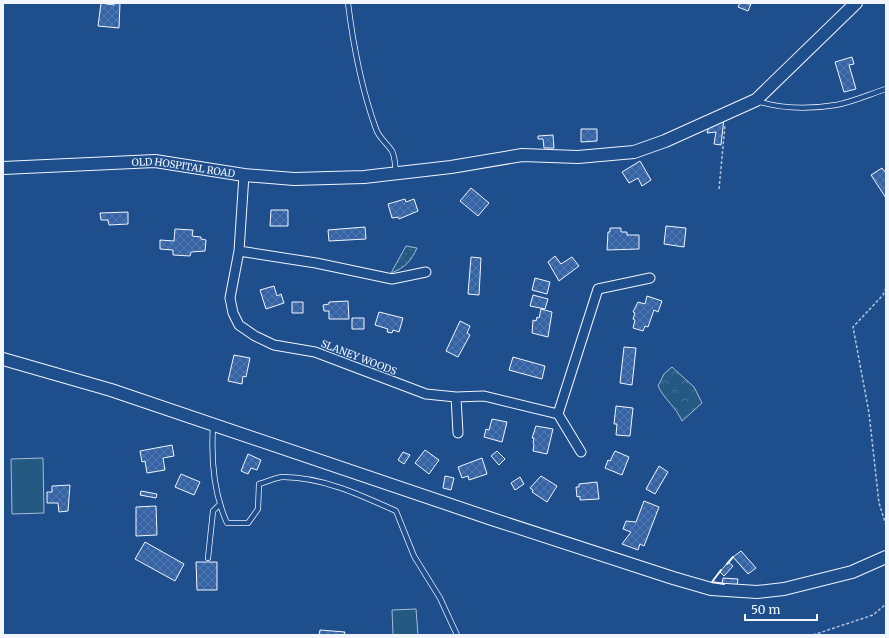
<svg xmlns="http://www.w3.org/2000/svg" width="889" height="638" font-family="Merriweather,serif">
  <defs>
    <pattern id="grass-dots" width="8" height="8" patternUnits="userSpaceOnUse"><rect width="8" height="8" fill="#245a82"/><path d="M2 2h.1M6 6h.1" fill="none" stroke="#447295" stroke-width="1.8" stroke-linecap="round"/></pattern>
    <pattern id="forest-crowns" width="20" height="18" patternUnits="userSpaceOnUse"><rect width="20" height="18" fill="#245a82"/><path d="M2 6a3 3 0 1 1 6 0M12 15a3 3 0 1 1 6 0" fill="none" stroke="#447295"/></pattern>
    <pattern id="building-cross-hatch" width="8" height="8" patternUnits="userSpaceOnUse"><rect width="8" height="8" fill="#3563a3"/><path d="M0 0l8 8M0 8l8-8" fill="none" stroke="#537ab1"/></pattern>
  </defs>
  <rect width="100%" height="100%" fill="#1f4e8c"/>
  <!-- grass -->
  <path fill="url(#grass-dots)" stroke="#a8bbd7" d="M406,246L417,248C411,261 405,268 391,273Z"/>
  <!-- forest -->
  <path fill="url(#forest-crowns)" stroke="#a8bbd7" d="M672,367L694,387L702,403L682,421C676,407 664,399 658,386L664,374Z"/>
  <!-- park -->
  <path fill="#245a82" stroke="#a8bbd7" d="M43,458L44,513L12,514L11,459Z
    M416,609L418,635H393L392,610Z"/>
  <!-- building -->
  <path fill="url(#building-cross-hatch)" stroke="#f2f6ff" d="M101,3L114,5V3H120L119,28L98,26Z
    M740,3L751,4L748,11L738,7Z
    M852,57L854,64L849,65L856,89L844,92L835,62Z
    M724,118L721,145L714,144L716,132L707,133L710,123Z
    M581,129H597V141L581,142Z
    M553,135L554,148H544L543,139H538V136Z
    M640,161L651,180L642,186L638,178L629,183L622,172Z
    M882,168L886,173V198L871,175Z
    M471,188L489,203L478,216L460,201Z
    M405,199L406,202L414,199L418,211L399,219L398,217L392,218L388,204Z
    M271,210H288V226H270Z
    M128,212V224L109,225L108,220H101L100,213Z
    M666,226L686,228L684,247L664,244Z
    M365,227L366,239L329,241L328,230Z
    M610,228H621V232H627V235H639V249L607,250L608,232H610Z
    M175,229L193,230L192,236L201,237V239L206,240L205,251L191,252L190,256L173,255V250L160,249V240L174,241Z
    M555,256L561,264L572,257L579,266L559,281L548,262Z
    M471,257L481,258L479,295L468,294Z
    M535,278L550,282L547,294L532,290Z
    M274,286L277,296L281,294L284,303L266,309L260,290Z
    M533,295L548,299L545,309L530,306Z
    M647,296L662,301L658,312L654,310L648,327L645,326L643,331L633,328L635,320L633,319L635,313L633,312L638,302L645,304Z
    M348,301L349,319H329V311H324L323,305L329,304V302Z
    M292,302H303V313H292Z
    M541,309L552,312L548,337L532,333L533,320L536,321L537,317L539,318Z
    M379,312L403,318L399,332L393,330L392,333L387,332L388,329L375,325Z
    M352,318H364V329H352Z
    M460,321L470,326L467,333L470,335L458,357L446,351Z
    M624,347L636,348L632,385L620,383Z
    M234,355L250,358L246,377L243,376L242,384L228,381Z
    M513,357L545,366L542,379L509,370Z
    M616,406L633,408L630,436L616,435L617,424H614Z
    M492,419L507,422L502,442L484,437L486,429L489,430Z
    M536,426L553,429L547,454L533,451L534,444L533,443L534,438H532Z
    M172,445L174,456L163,458L165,470L147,473L145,461L142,462L140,451Z
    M425,450L439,460L429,474L415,463Z
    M497,451L505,459L499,465L491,456Z
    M615,451L629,457L622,475L605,468L608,460L610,461Z
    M403,452L410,455L404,464L398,460Z
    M248,454L261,460L257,470L251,468L248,474L241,471Z
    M482,458L487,474L469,480L468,476L462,478L458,467Z
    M659,466L668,472L655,494L646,489Z
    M181,474L200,482L194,495L175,487Z
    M445,476L454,478L451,490L443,488Z
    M541,476L557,486L547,502L532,492L533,490L530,488Z
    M520,477L524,484L515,490L511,483Z
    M597,482L599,499L580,500V496L577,497L576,487H579V484Z
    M70,485L68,511L59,512L58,503H47V492H52V486Z
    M141,491L157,494L156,498L140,495Z
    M644,501L659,507L644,546L640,544L638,550L622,544L631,532L623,529L626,521L636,522Z
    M156,506L157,535L136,536V507Z
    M145,542L184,564L175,581L135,559Z
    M741,551L756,568L748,574L733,557Z
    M196,562H217V590H197Z
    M728,562L733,566L724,576L720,572Z
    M723,578L738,579L737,586L722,584Z
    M320,630L345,632L344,635H319Z"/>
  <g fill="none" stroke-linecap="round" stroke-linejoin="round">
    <!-- lane casing -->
    <g stroke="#f2f6ff" stroke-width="6">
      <path id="lane" d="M348,3C353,44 362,90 376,129C379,138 387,143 392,151C395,156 395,166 396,172
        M757,101C782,109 811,109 836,105C853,102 870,94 886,89
        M213,426C211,459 213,492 227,523H248L258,509L259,484C267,482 276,477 283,477C322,477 361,495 396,511L414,556L440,598L457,635
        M208,558L213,511L219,505"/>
    </g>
    <!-- street casing -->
    <g stroke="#f2f6ff" stroke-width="11">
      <path id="street" d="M244,175L239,251L230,298L233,313L239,325L255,336L274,345L315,352L426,394L456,397L484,396L558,414L598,289L650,278
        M239,251L316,263L392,279L426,272
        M456,397L458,433
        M558,414L581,452"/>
    </g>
    <!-- secondary casing -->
    <g stroke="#f2f6ff" stroke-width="14">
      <g id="secondary">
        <path id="s1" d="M3,168L155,161L244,175L294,179L364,177L451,167L522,155L578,157L634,152L665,141L756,100L856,3"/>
        <path d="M3,359L111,390L492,519L673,578L711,589L757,592L784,589L852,572L886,557"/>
      </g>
    </g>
    <!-- path -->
    <path stroke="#b3c4dc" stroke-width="1.5" stroke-dasharray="3 2" stroke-linecap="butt" d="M719,189L725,125
      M886,288L883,295L853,327L869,413L879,503L886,525
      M813,635L873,615L886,604"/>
    <!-- lane -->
    <use href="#lane" stroke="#1f4e8c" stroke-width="4.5"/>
    <!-- street -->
    <use href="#street" stroke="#1f4e8c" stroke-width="9"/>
    <!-- secondary -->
    <use href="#secondary" stroke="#1f4e8c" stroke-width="12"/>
    <!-- wall -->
    <path stroke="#f2f6ff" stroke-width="2" d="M727,564L733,557
      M721,570L712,582L724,584"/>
  </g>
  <g text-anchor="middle" stroke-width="3" stroke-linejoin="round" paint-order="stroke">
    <!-- street labels -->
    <g font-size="10" fill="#f2f6ff" stroke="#1f4e8c">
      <text dy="4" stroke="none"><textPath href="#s1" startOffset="181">OLD HOSPITAL ROAD</textPath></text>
      <text transform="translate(359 357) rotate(21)" y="4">SLANEY WOODS</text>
    </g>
  </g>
  <!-- border -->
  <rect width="889" height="638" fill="none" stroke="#f2f6ff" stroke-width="8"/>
  <!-- scale -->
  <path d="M745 614v6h72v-6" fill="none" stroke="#f2f6ff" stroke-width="2"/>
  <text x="751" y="614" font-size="12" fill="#f2f6ff" stroke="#1f4e8c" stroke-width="3" paint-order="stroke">50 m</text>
</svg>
